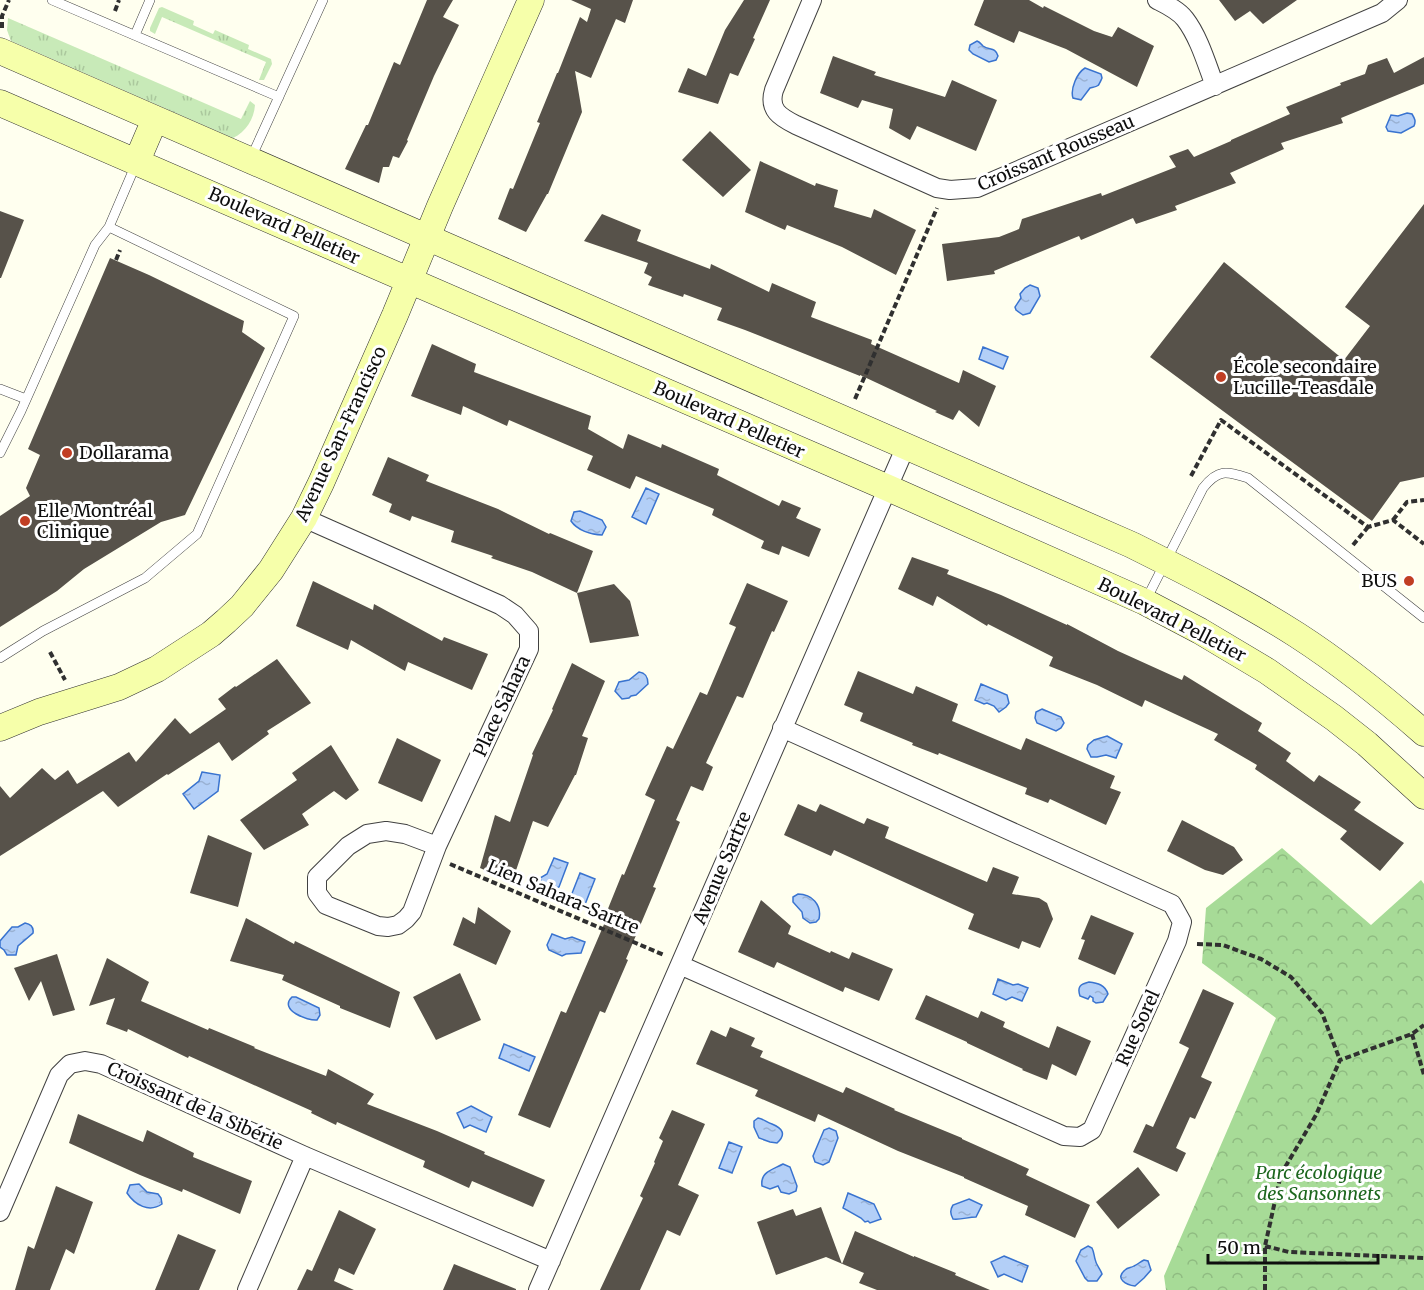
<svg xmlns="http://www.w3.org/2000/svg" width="1424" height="1290" font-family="Merriweather,serif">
  <defs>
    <pattern id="grass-tufts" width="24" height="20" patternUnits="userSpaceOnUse" patternTransform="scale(1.5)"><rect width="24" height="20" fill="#c8eab8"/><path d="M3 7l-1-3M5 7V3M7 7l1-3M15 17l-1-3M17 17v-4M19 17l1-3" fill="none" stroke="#abc89d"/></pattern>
    <pattern id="forest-crowns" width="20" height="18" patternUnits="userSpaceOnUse" patternTransform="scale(1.5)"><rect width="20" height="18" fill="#a7db97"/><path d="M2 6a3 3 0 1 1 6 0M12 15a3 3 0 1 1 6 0" fill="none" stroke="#8fbb81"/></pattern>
    <pattern id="water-ripples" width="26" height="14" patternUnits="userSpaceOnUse" patternTransform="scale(1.5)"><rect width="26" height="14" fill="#b3cff7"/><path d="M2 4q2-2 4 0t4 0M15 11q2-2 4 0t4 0" fill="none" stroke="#99b1d3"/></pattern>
  </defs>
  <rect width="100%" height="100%" fill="#ffffef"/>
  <!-- grass -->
  <path fill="url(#grass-tufts)" d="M162,7L194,21L193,25L213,34L215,30L249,45L248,49L271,59L272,64L264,80H259L266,62L162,17L155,34L150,31V28L159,8Z
    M8,18L241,119L250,101L255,105C254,119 246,132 233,138L11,41L7,30Z"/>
  <!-- forest -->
  <path fill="url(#forest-crowns)" d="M1282,848L1371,925L1421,880L1424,884V1290H1166L1164,1276L1276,1018L1202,963L1206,908Z"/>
  <!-- water -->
  <path fill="url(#water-ripples)" stroke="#3973cf" stroke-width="1.5" d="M977,41C980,42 981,44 983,46C989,51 995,46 998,56L996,60L989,62L973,54L969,50L970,45Z
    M1085,68L1101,74L1102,78C1098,87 1099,86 1090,88L1081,100L1073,98C1070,89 1077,73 1085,68Z
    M1407,113L1412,114C1415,119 1416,121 1414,126L1401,133L1388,131L1386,127L1391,115L1398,116Z
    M1030,285L1038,288L1040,296L1030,313L1023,315L1016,310L1015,307L1021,298L1020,294L1025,288Z
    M983,347L1008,357L1003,369L979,359Z
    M646,488L659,494L646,524L632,517Z
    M580,511L602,520L606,527L602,535C591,535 577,530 571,521L574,512Z
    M639,672C646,673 648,677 648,684L636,695L631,696L629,698L622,699L615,691L619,682L629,680Z
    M981,684L1007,695L1009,703L1006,707L999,712L994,706L987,703L984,704L975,700Z
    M1042,709L1061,717L1064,723L1061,728L1056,731L1037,723L1035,718L1036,712Z
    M1107,736L1122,744L1116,758L1106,755L1097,757H1091L1087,749L1088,745L1094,740Z
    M202,772L220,775L218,791L194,809L183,794L199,781Z
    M554,858L568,863L559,887L546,891L540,878L547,874Z
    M580,873L595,879L584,907L569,901Z
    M798,894C812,894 822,905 819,919L816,922L810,923L803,918L802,912L793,902V897Z
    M25,923C30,924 34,927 33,933L18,946L16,955H7L4,950L0,947V941L12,927H18Z
    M552,934L565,939L572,937L585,942L581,953L566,954L562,956L549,950L547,945Z
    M998,979L1013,985L1018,984L1028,988L1022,1001L1012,997L1006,1000L993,994Z
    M1089,982C1098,983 1105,985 1108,994L1103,1002L1096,1003L1093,1001V998L1090,996L1088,999L1080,996C1077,987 1080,984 1089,982Z
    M292,997H296L319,1008L320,1015L317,1020C308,1021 278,1010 292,997Z
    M504,1044L535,1057L529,1071L499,1058Z
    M471,1106L492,1117L486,1132L470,1125L464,1128L457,1113Z
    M758,1118C764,1119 766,1122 772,1124C782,1128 787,1134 777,1143L770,1142L759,1138L754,1127V1121Z
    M829,1128L836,1131L838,1138L829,1162L823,1165L815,1162L813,1156L824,1130Z
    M729,1142L742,1147L732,1173L719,1168Z
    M783,1164L790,1167L797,1186L796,1191L789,1194L781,1192L778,1186L770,1189L762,1186C760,1172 772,1170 783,1164Z
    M139,1184L147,1192L158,1194L161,1198L162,1204C149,1213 135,1205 127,1193L130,1185Z
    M848,1193L874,1204L881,1219L870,1223L868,1221L865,1222L861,1218L843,1208Z
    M969,1199L982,1205L976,1217C968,1217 961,1220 953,1219C950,1213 950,1210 953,1205Z
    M1088,1246L1092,1248C1094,1252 1094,1255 1095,1259C1096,1265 1100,1268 1102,1274L1097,1281H1088L1085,1278L1076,1261L1081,1250Z
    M1004,1256L1028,1266L1022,1282L1004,1274L998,1277L991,1262Z
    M1144,1260L1148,1261L1151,1270L1144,1278L1135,1286C1127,1285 1114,1279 1125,1270C1128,1267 1131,1268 1134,1266C1138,1264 1140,1262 1144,1260Z"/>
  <!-- building -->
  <path fill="#57524a" d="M427,0H453L443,17L459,25L434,76L407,140L408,141L399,158L393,156L389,167H383L379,183L345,169L366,125H368L394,62L400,65Z
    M571,0H633L625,23L616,19L591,78L575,71L582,112L548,194H547L526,232L498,219L510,188L513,189L540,123L537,122L557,73H558L580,17L587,22L591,9Z
    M744,0H770L753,38L755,39L738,76L730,73L718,104L678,92L688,68L706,76L725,30Z
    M984,0H1029L1043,8L1044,6L1094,31L1112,37L1118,27L1154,46L1137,87L1066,49L1019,31L1014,43L974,25Z
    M1219,0H1297L1263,24L1250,11L1235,21Z
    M833,56L876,72L874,75L945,97L952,80L997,100L976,151L917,126L910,140L889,128L893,109L862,100L858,108L820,93Z
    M1424,57V84L1341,118L1343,123L1281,143L1284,149L1230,173L1236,183L1175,206L1177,210L1136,224L1133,218L1081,240L1079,236L994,271L995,274L947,281L942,244L999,237L1019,229L1022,219L1101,193L1102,196L1176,167L1169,156L1188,149L1194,157L1231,141V140L1290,114L1286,107L1341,85L1340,83L1365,74L1368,65L1387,58L1394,73Z
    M710,131L751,170L723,197L682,160Z
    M760,161L815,186L816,183L838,190L834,207L871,218L874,209L916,230L896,275L842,247L787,225L785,230L745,212Z
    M1424,204V477L1400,482L1372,521L1150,357L1224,262L1344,360L1370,326L1345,307Z
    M0,211L24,220L1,278H0Z
    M602,214L641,230L637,241L710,269L711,264L769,292L772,283L816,302L811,317L872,340L871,344L959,383L963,370L996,386L979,427L959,410L953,420L935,412L937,411L860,375V376L745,330L717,320L722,308L684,294L683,297L648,285L652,277L644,273L648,263L584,241Z
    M110,258L149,275L244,321L242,332L265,348L185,515L161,522L84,569L57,591L0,627V516L30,496L26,488L40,455L28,449Z
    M432,344L476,364L474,372L591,416L588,429L623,449L628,434L661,448L662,444L719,469L717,475L779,506L782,500L801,508L796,518L821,529L809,557L782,546L779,555L761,548L764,541L712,515L714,509L636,476L630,489L587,470L593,456L509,420L507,426L463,406L461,415L411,396Z
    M388,457L429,475L426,481L498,509L549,534L550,533L593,551L577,593L614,584L630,601L639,636L590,643L577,593L532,572L491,558L493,556L451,542L454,531L412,516L410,521L389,512L392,504L372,495Z
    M912,557L949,570L947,574L1001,595L1067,625V624L1118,651L1182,680L1184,675L1262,723L1258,731L1291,753L1286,761L1314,782L1319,775L1361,802L1354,810L1404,843L1380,871L1340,839L1347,831L1255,769L1257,765L1214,740L1218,734L1145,700L1142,707L1097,685L1049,666L1053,657L988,624L987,626L937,596L933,606L898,589Z
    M313,581L373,610L374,604L442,641L444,637L488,654L472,690L408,662L405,671L351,640L348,650L296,626Z
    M747,583L788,601L774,632L772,631L743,698L737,696L706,763L713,767L703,791L691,786L676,820L680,822L653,887L656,888L626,959L628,960L605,1013L600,1011L550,1128L518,1115L561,1011L566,1013L605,922L603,921L622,874L624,875L655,800L645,795L667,746L673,749L700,692L707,695L736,627L729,624Z
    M277,659L311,703L267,731L269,734L232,761L219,742L168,775L167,774L118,807L103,791L0,856V786L10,798L42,768L55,780L68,770L77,784L129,752L136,762L175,718L190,734L226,709L218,699L235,686L236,687Z
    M572,663L605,681L582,736L588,738L576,775H575L548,827L533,821L512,882L480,868L495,815L510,822L533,755L532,754L553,710L552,709Z
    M858,671L913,694L916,686L958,704L952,721L1021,750L1026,738L1115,776L1110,788L1121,792L1106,825L1050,799L1048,803L1025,794L1027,788L939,753L938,755L912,745L913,743L860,721L863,713L844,705Z
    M397,738L441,760L422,802L378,783Z
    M331,745L359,790L346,800L334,791L302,814L309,825L264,850L240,820L297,780L292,773Z
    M798,804L816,812L820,804L864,824L867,818L889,827L885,838L987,882L993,867L1019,877L1012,894L1039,898L1047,903L1053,919L1040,948L1022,941L1019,949L968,929L974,914L834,850L831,856L784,835Z
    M1182,820L1234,847L1243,860L1223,875L1205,870L1167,851Z
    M208,835L252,853L238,907L190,893Z
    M761,900L791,926L788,934L830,953L831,951L849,959L852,952L893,969L879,1001L845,987L843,992L777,962L774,968L738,952Z
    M478,907L511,931L496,965L453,945L463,917L475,924Z
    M1091,915L1134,933L1115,975L1078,959L1085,940L1081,939Z
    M246,918L294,944L295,941L400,992L390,1028L340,1008V1006L282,980L284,975L230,961Z
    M57,954L75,1010L53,1016L41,981L29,1001L14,968Z
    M107,958L149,982L141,1001L208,1030L209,1028L255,1047L254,1048L326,1076L328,1069L374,1094L367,1104L437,1131L485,1152L484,1154L545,1180L533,1207L472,1181L469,1188L423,1167L425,1161L337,1122L336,1125L311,1113L312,1111L189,1056L188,1058L128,1029L127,1032L106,1024L115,998L89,1006Z
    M460,973L481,1020L436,1040L413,997Z
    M1203,989L1234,1003L1201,1077L1212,1082L1195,1119L1190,1117L1176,1148L1186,1153L1177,1172L1133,1152L1146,1124L1153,1127L1189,1048L1179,1043Z
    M926,995L978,1018L981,1011L1005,1022L1003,1027L1049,1048L1057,1026L1091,1041L1076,1076L1052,1064L1047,1080L1022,1070L1023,1069L967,1043V1042L915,1019Z
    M730,1027L755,1038L751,1046L763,1051L760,1057L843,1093L846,1087L895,1109L894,1110L962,1138V1139L1029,1169L1026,1175L1090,1205L1075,1238L1025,1215L1028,1206L964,1178V1177L898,1151L818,1114L815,1122L755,1096L758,1090L696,1064L711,1030L726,1037Z
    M672,1110L705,1124L678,1185L699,1195L680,1236L667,1230L640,1290H600L643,1198L640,1196L655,1163L654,1162L663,1141L659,1138Z
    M78,1114L143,1142L147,1130L194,1153L193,1157L252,1181L240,1214L183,1189L182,1192L140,1175L69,1143Z
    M1138,1167L1160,1195L1118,1229L1096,1202Z
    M56,1186L93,1202L74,1254L66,1249L50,1290H15L28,1246L34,1249Z
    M821,1207L842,1264L855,1231L914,1257V1256L956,1273L955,1275L990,1290H877L859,1283L864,1273L826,1257L776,1275L757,1222L793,1209L796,1216Z
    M339,1210L376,1229L354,1275L339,1268L334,1281L354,1290H297L307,1269L312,1271Z
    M178,1234L216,1250L199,1290H155Z
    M454,1264L516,1289V1290H443Z"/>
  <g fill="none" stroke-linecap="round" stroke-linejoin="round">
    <!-- lane casing -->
    <g stroke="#414141" stroke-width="10">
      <path id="lane" d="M52,0L279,97
        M135,35L150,0
        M251,158L323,0
        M0,389L26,399
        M0,453L21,411L95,245L109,227L136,164
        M1146,600L1203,488C1218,469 1226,471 1248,478L1424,618
        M0,658L43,631L145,578L197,534L294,316L109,227"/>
    </g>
    <!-- street casing -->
    <g stroke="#414141" stroke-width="20">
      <path id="street" d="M812,0L774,90C768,110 780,117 796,125L937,188L950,190L977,188L1382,13L1398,0
        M1157,0C1167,5 1178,10 1185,19C1199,37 1207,65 1215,86
        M304,518L500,605L515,615L529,631V649L437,846L412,912L406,919L398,925L388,927L378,926L326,905L317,893V877L348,846L367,834L386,831L405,834L437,846
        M680,965L1064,1136L1080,1137L1092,1130L1177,941L1182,922L1172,904L782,728
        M0,1212L59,1075L70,1064L85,1061L101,1064L305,1156L551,1261
        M247,1290L305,1156
        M538,1290L906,446"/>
    </g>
    <!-- secondary casing -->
    <g stroke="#303030" stroke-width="27">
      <path id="secondary" d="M0,51L1132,545C1188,573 1244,601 1297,635C1342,664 1384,698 1424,733
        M0,103L888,488L1145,602L1200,631L1267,671L1334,718L1367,744L1424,796
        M137,161L155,119
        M0,728L39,712L119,687L157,669L211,634L226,621L242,606L271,570L304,518L321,483L395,315L440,206L531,0"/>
    </g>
    <!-- path -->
    <path stroke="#303030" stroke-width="4" stroke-dasharray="6 3" stroke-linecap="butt" d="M115,11L119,0
      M2,28V16L9,0
      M116,260L120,250
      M855,399L937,208
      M1191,476L1221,420L1368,527L1393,520L1424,544
      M1393,520L1407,502L1424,500
      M1353,545L1368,527
      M50,652L65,680
      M450,864L664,955
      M1197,944L1223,945L1261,959L1291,977L1322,1013L1340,1060
      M1412,1034L1424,1075
      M1265,1246L1289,1252L1424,1258
      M1265,1290V1246L1281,1174L1316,1115L1340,1060L1412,1034L1424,1025"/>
    <!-- lane -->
    <use href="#lane" stroke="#fff" stroke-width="9"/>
    <!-- street -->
    <use href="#street" stroke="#fff" stroke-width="18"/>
    <!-- secondary -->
    <use href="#secondary" stroke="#f6ffaa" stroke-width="26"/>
  </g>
  <!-- markers -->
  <g fill="#c13e24" stroke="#fff" stroke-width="2">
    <circle cx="1221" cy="377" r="6"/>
    <circle cx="67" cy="453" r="6"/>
    <circle cx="25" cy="521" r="6"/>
    <circle cx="1409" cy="581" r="6"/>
  </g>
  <g text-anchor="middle" stroke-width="6" stroke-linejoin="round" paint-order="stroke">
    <!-- street labels -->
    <g font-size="18" fill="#0e0e0e" stroke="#fff">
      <text transform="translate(1056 153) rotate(-23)" y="6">Croissant Rousseau</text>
      <text transform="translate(284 226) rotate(24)" y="6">Boulevard Pelletier</text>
      <text transform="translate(729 420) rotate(24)" y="6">Boulevard Pelletier</text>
      <text transform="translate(341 434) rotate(-65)" y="6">Avenue San-Francisco</text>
      <text transform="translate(1172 620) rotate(27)" y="6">Boulevard Pelletier</text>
      <text transform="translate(502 706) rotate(-65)" y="6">Place Sahara</text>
      <text transform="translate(722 868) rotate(-67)" y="6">Avenue Sartre</text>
      <text transform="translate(563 897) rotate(23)" y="6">Lien Sahara-Sartre</text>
      <text transform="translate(1138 1028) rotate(-66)" y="6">Rue Sorel</text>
      <text transform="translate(195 1106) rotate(24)" y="6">Croissant de la Sibérie</text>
    </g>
    <!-- poi labels -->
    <g font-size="18" fill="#0e0e0e" stroke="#fff" text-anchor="start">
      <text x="1233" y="373">École secondaire<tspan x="1233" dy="21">Lucille-Teasdale</tspan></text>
      <text x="79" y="459">Dollarama</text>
      <text x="37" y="517">Elle Montréal<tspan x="37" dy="21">Clinique</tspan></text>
      <text x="1397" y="587" text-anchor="end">BUS</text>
    </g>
    <!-- park labels -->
    <g font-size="18" font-style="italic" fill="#1d671e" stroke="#fff">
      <text x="1319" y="1179">Parc écologique<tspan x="1319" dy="21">des Sansonnets</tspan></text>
    </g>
  </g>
  <!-- scale -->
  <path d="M1208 1254v9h170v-9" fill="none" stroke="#0e0e0e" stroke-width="3"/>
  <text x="1217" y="1254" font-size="18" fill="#0e0e0e" stroke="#ffffff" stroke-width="4.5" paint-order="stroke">50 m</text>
</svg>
